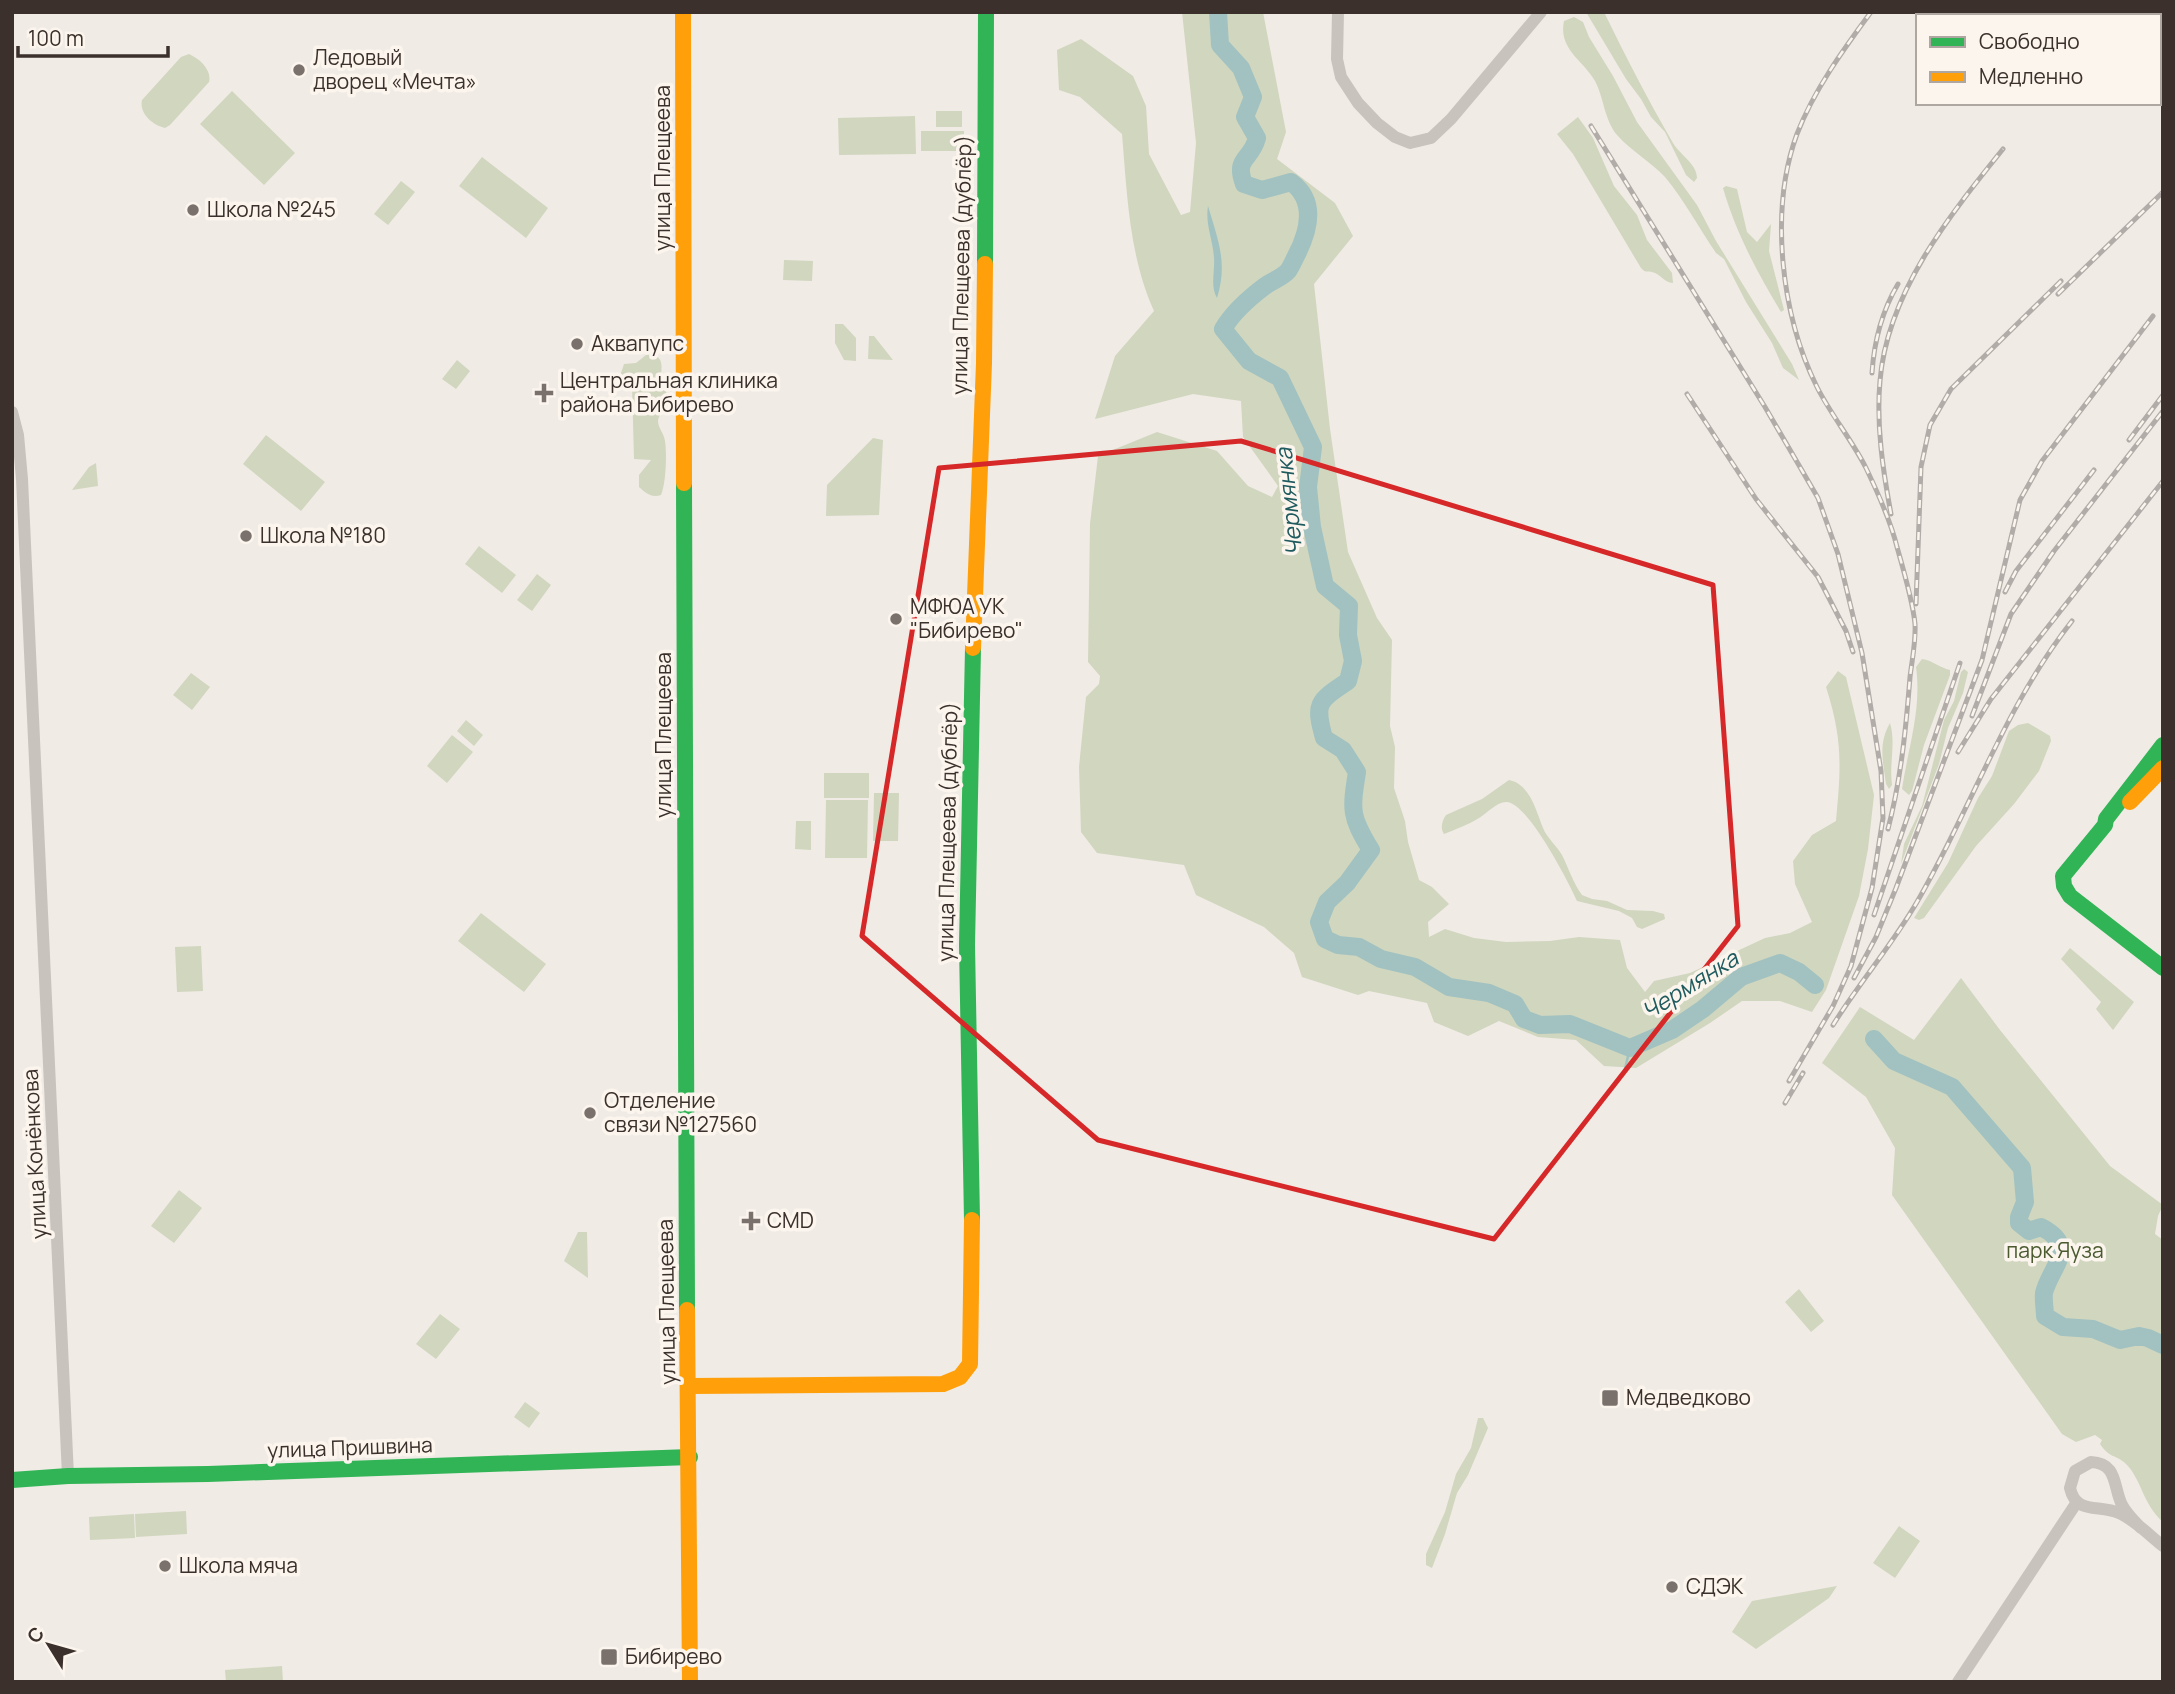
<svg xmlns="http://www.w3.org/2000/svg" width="2175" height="1694" font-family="Manrope,sans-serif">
  <rect width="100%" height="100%" fill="#f0ebe5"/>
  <!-- green -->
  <path fill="#d1d6bf" d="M1182,12H1263L1286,132L1277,159L1335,203L1353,236L1314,284L1330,429L1348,552L1377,618L1392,640L1390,726L1395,747L1394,788L1405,821L1408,842L1419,880L1432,887L1449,904L1428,922L1429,937L1445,929L1474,938L1506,942L1550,941L1579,937L1620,940L1627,968L1645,992L1654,981L1690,973L1765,938L1790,933L1812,922L1795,884L1793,861L1812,835L1836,821C1841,767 1843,740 1826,687L1838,671L1846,677L1874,795L1868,849L1859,896L1826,990L1812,1012L1780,1001H1742L1710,1023L1636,1068L1604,1066L1576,1040L1538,1037L1499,1021L1468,1036L1434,1022L1427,1003L1369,991L1358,995L1302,977L1294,953L1264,927L1196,895L1184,865L1097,853L1081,832L1079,767L1086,697L1099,684L1100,676L1088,662L1090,524L1098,456L1157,432L1217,451L1248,486L1272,497L1278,486L1243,437L1241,401L1193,394L1095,419L1115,356L1154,311C1129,256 1127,193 1122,134L1080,97L1059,90L1057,50L1081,39L1133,76L1146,106L1149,154L1181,215L1190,212L1196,143Z
    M1586,12H1604C1626,57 1648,100 1673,143C1680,155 1697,164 1697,178L1694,182L1686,175L1665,132L1651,117L1641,99L1626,79Z
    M1574,17L1583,22L1589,37L1613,76L1637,122L1697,205L1716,241L1792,364L1799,380L1783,368L1772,343L1746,302L1724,259L1716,253C1699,228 1684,200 1665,177C1650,161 1631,151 1617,135C1604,119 1604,98 1595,81C1583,60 1558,49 1564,21Z
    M189,54C200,59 212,70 209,82L170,125L165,128C152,125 139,113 142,100L181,57Z
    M232,91L295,153L264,185L200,124Z
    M936,111H962V127H936Z
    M915,116L916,154L839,155L838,118Z
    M1578,117L1593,138L1614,186L1637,215L1647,240L1672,273L1673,283C1664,282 1662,276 1655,273C1649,270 1646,274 1641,268L1573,154L1557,134Z
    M921,131H964V151H921Z
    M482,157L548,208L526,238L459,186Z
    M401,181L415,192L388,225L374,214Z
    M1726,186L1737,189L1747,232L1757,242L1771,224L1769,251L1784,310L1781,312C1757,272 1736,233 1723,188Z
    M784,260L813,261L812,281L783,280Z
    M835,324H843L856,338V361L844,360L835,343Z
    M869,336H874L893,360L868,359Z
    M652,354C667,359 659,371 662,382C664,390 672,399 667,407C664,413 659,413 658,421C658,428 664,433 665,441C667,453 666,484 661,495C651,498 646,493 639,487V475L651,460L634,459L632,385L620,376L624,364L636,363L646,355Z
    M457,360L470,371L456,389L442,379Z
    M266,435L325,482L301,511L243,464Z
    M873,438L883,440L879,515L826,516L827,485Z
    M96,463L98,486L72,490L89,467Z
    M479,546L516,575L502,593L465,564Z
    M537,574L551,585L532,611L517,600Z
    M1922,659C1932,660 1940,668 1950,670V675L1924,745L1912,791L1909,795L1902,789C1908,748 1922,709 1916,667Z
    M1964,669L1968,672L1963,693L1948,728L1939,764L1901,864L1904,844L1922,806L1944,720L1954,701L1961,672Z
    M191,673L210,687L192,710L173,695Z
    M466,720L483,735L474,746L457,731Z
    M1890,723C1896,743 1889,764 1892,785L1889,789L1886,784C1883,761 1878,744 1890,723Z
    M2028,723L2050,736L2051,741L2039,771L2014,804L1976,846L1924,918L1919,920L1914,918L1948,863L1978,798L1992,776L2009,731L2018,725Z
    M452,735L473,752L447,783L427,766Z
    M824,773H869V798H824Z
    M1509,780C1530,784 1536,811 1543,828C1547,838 1557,846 1562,855C1569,869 1573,883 1582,895L1592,899L1607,901L1627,910L1653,911L1664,914L1665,919L1642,929L1637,927L1632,918L1619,911L1577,901C1569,883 1527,801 1506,802C1497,802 1487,813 1479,818C1468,825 1456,829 1444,834C1440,828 1442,821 1446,815L1482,799Z
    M874,793H899L898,841H873Z
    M826,800H868L867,858H825Z
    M796,821H811V850L795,849Z
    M481,913L546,964L524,992L458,941Z
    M201,946L203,991L177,992L175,947Z
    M2070,948L2134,1002L2113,1030L2096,1009L2101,1002L2061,959Z
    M1961,978L2000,1030L2110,1166L2163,1205L2158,1216L2155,1234L2163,1240V1522C2142,1503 2142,1480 2126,1464C2116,1454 2110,1459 2100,1444L2102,1440L2095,1435L2076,1442L2062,1434L1892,1195L1895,1148L1866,1097L1822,1063L1860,1007L1914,1040Z
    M179,1190L202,1208L174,1243L151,1226Z
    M578,1232H587L588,1278L564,1261Z
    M1799,1289L1824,1321L1811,1332L1785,1302Z
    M440,1314L460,1329L436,1359L416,1344Z
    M525,1402L540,1413L529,1428L514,1417Z
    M1478,1418H1483L1488,1428L1468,1475L1457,1493L1445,1534L1432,1568L1426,1565V1554L1445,1512L1456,1474L1471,1448Z
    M186,1511L187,1534L136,1537L135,1514Z
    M134,1514L135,1538L90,1540L89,1517Z
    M1899,1526L1920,1541L1895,1578L1873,1563Z
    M1837,1586L1829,1598L1756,1649L1732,1632L1752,1601Z
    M282,1666L283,1682H226L225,1670Z"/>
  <!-- water -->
  <path fill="#a1c2c1" d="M1208,206C1218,240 1228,263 1217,298C1210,286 1215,272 1214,258C1213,240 1205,224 1208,206Z"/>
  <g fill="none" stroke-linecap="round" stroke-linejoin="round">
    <!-- stream -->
    <path stroke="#a1c2c1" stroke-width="2.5" d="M1624,1073L1630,1048"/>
    <!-- river -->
    <path stroke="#a1c2c1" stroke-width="18" d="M1218,12L1220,45L1241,68L1253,97L1245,117L1257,138C1251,161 1234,157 1244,184L1262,190L1291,182C1317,201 1309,231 1296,256C1294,260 1291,267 1288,271C1283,277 1272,281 1265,286C1249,298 1233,312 1223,329L1249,361L1280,378L1313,447L1308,487L1312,527L1325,586L1349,606L1348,635L1353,661L1348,681C1318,701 1314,703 1324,738L1343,750L1357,772C1351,810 1350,816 1371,850L1347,883L1327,902L1319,922L1325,939L1338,945L1359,947L1381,959L1415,967L1449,987L1489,993L1515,1004L1524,1019L1540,1025L1570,1024L1630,1048L1672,1030L1703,1009L1741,977L1780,963L1799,972L1815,985
      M1874,1039L1894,1061L1952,1087L2022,1168L2025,1202L2019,1217V1223L2029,1231L2041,1227C2080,1247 2050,1267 2044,1293C2043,1300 2045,1309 2045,1316L2063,1327L2093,1329L2120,1340L2139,1336L2148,1338L2163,1345"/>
    <!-- street -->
    <path stroke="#c9c3be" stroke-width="12" d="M1338,12L1337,59L1341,77L1358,103L1377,123L1395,137L1410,143L1431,138L1451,119L1541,12
      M12,412L18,435L22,479L68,1476
      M2141,1528C2134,1521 2126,1513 2122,1505C2113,1487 2118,1463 2091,1462L2075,1471L2070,1488C2076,1515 2099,1504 2119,1513C2135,1520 2149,1535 2163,1546
      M1958,1682L2077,1502"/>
    <!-- fast -->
    <path stroke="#30b455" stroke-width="16" d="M985,264L986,12
      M684,483L687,1310
      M2163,745L2106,819L2105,825L2063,876L2064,886L2070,896L2163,968
      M972,1220L967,945L973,648
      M12,1480L68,1476L208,1474L690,1457"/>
    <!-- slow -->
    <path stroke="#ff9f0a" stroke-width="16" d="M683,12L684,483
      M973,648L984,363L985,264
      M2130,802L2163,768
      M687,1310L690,1682
      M690,1386L943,1384L960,1377L970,1364L972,1220"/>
    <!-- rail casing -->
    <g stroke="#b1aca8" stroke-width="5">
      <path id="rail" d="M1871,12C1843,50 1814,90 1797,134C1769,210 1781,315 1817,387C1831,415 1852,440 1866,468C1877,491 1891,522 1897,547C1903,568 1913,602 1915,624C1916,641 1912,660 1910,677C1906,728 1901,779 1888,829
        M1591,126L1765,407L1818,498L1838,554L1862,653L1881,771L1883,818L1872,888L1851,966L1833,1006L1789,1081
        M2058,294L2163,192
        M1872,373C1874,342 1882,311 1898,284
        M1687,394L1756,499L1818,577L1846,631L1853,652
        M2129,440L2163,395
        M1891,514C1883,471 1876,425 1880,381C1887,293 1949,216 2003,149
        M2005,592L2016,571L2094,470
        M1916,604L1921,467L1930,425L1951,389L2061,281
        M1972,716L2011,614L2054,551L2163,411
        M1958,752L1991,699L2163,481
        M1874,915L1960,663
        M1854,978L1876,937L1896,888L1982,660L2020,500L2042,461L2153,316
        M1833,1025C1859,983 1892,945 1917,902C1971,809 2005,706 2072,621
        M1785,1103L1803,1073"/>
    </g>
    <!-- rail -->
    <use href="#rail" stroke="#fbf5ee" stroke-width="2.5" stroke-dasharray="8" stroke-linecap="butt"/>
  </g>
  <!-- marked area -->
  <path fill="none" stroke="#d62828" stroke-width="5" stroke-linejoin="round" d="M1241,441L1713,585L1738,926L1494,1239L1098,1140L862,936L939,468Z"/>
  <!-- markers -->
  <g fill="#7a716c" stroke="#fbf5ee" stroke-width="2.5">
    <circle cx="299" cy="70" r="7"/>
    <circle cx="193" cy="210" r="7"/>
    <circle cx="577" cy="344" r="7"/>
    <path d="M540.5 382.5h7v7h7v7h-7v7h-7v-7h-7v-7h7z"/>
    <circle cx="246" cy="536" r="7"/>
    <circle cx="896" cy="619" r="7"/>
    <circle cx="590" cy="1113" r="7"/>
    <path d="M747.5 1210.5h7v7h7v7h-7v7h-7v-7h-7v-7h7z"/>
    <rect x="1601" y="1389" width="18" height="18" rx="3.5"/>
    <circle cx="165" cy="1566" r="7"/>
    <circle cx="1672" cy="1587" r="7"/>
    <rect x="600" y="1648" width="18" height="18" rx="3.5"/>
  </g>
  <g text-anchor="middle" stroke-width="7" stroke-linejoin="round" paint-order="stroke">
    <!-- poi labels -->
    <g font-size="21" fill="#3b302b" stroke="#fbf5ee" text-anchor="start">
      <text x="313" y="65">Ледовый<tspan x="313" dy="24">дворец «Мечта»</tspan></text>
      <text x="207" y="217">Школа №245</text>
      <text x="591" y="351">Аквапупс</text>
      <text x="560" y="388">Центральная клиника<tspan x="560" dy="24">района Бибирево</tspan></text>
      <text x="260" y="543">Школа №180</text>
      <text x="910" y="614">МФЮА УК<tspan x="910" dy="24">"Бибирево"</tspan></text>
      <text x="604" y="1108">Отделение<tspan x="604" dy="24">связи №127560</tspan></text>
      <text x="767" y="1228">CMD</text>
      <text x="1626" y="1405">Медведково</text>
      <text x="179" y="1573">Школа мяча</text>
      <text x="1686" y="1594">СДЭК</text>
      <text x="625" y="1664">Бибирево</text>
    </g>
    <!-- street labels -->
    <g font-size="21" fill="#3b302b" stroke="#fbf5ee">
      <text transform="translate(663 168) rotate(-90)" y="7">улица Плещеева</text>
      <text transform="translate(962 265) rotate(-89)" y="7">улица Плещеева (дублёр)</text>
      <text transform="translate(664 735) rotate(-90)" y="7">улица Плещеева</text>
      <text transform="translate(948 832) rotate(-89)" y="7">улица Плещеева (дублёр)</text>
      <text transform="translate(35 1154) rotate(-93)" y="7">улица Конёнкова</text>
      <text transform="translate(667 1302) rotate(-91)" y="7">улица Плещеева</text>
      <text transform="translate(350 1448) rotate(-2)" y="7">улица Пришвина</text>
    </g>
    <!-- park labels -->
    <g font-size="21" fill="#4a5a2e" stroke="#fbf5ee">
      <text x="2055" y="1258">парк Яуза</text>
    </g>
    <!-- water labels -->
    <g font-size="23" font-style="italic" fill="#1f5a5e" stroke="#fbf5ee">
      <text transform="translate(1289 502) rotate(-96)" y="8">Чермянка</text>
      <text transform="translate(1690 985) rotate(-32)" y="8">Чермянка</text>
    </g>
  </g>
  <!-- border -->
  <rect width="2175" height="1694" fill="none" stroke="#3b302b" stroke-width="28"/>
  <!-- legend -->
  <rect x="1916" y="14" width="245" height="91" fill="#fbf5ee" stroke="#aea6a0" stroke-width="2"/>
  <rect x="1930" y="37" width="35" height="10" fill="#30b455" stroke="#aea6a0" stroke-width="2"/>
  <text x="1979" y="49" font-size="21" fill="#3b302b">Свободно</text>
  <rect x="1930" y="72" width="35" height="10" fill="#ff9f0a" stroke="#aea6a0" stroke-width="2"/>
  <text x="1979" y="84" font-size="21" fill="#3b302b">Медленно</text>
  <!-- north arrow -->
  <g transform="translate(49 1645) rotate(307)" stroke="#fbf5ee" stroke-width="5" paint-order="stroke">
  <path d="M0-5L12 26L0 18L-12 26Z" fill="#3b302b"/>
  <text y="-10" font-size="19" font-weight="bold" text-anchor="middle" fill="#3b302b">С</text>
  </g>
  <!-- scale -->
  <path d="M18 46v10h150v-10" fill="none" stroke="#3b302b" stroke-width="3.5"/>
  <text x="28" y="46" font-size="21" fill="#3b302b" stroke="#fbf5ee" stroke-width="5" paint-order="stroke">100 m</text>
</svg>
